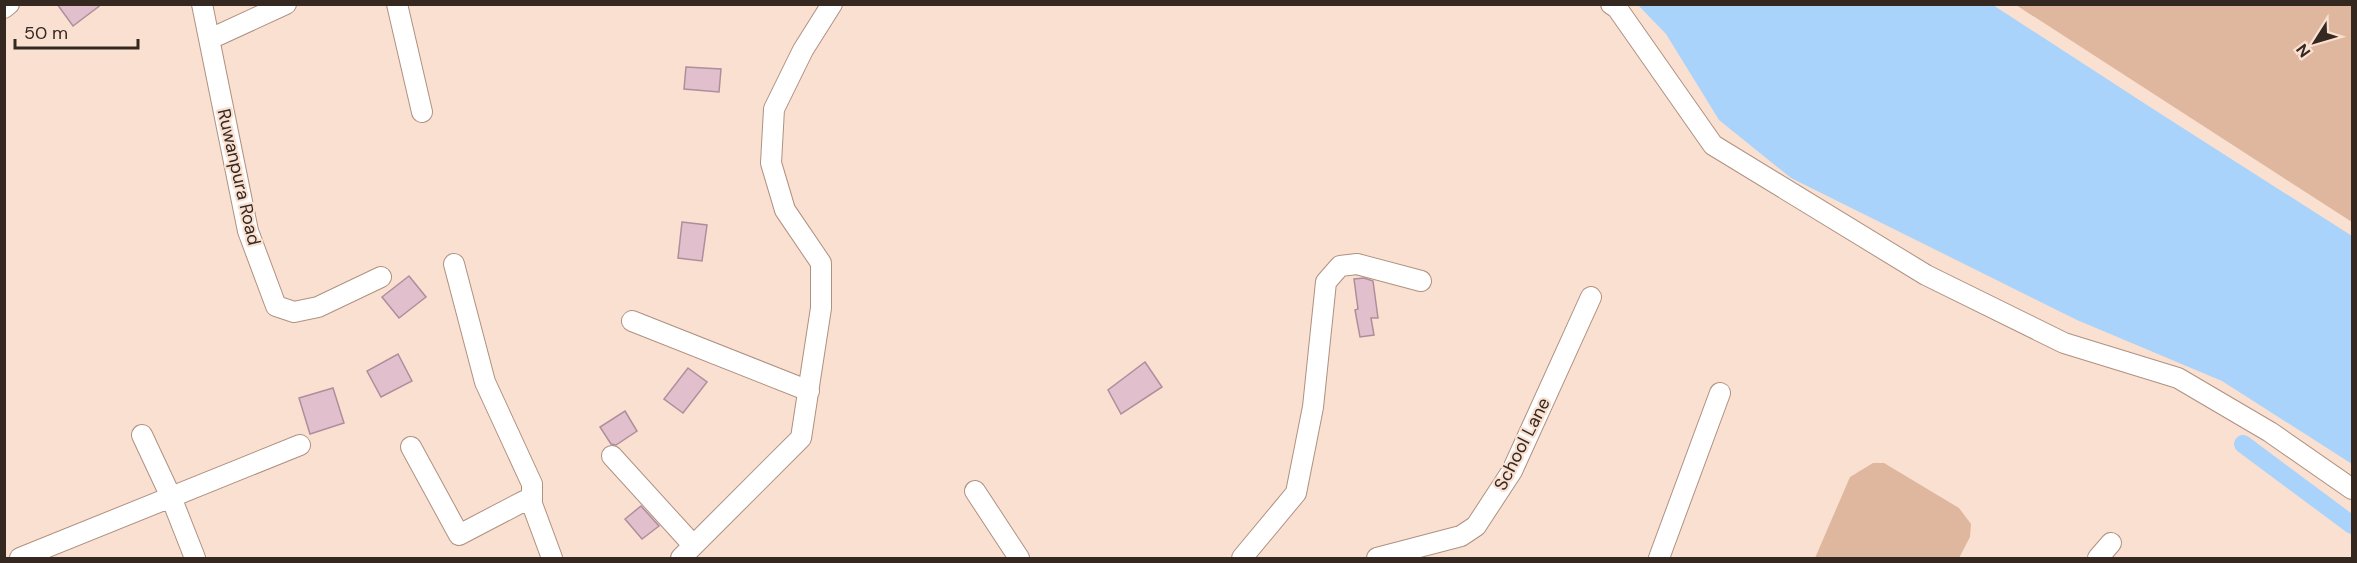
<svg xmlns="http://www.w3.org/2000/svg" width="2357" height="563" font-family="'DM Sans',sans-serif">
  <rect width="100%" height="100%" fill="#fae0d1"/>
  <!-- green -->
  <path fill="#dfb69e" d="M2016,5H2352V222Z
    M1873,463H1884L1959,508L1971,524L1970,537L1959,558H1815L1850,477Z"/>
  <!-- water -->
  <path fill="#a9d3fb" d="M1638,5H1993L2150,107L2352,236V464L2222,381L2077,320L1791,178L1719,120L1666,34Z"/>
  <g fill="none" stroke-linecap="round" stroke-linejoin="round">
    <!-- canal -->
    <path stroke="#a9d3fb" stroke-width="18" d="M2243,444L2352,525"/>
  </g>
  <!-- building -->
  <path fill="#e2bfcd" stroke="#af8e9c" stroke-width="1.5" d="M57,4H102L73,26Z
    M686,67L721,69L719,92L684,89Z
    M682,222L707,225L702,261L678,258Z
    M409,276L426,297L399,318L382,297Z
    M1364,278L1373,281L1378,318H1371L1374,335L1360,337L1355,310L1358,309L1354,279Z
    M398,354L412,381L381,397L367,371Z
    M1145,362L1162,387L1121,414L1108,390Z
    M688,368L707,382L683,413L664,399Z
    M333,388L344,423L310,434L299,398Z
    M625,411L637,431L616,445L611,444L600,427Z
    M641,506L659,526L642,539L625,519Z"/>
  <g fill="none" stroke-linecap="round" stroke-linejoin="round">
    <!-- minor casing -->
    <g stroke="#af9180" stroke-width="22">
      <path id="minor" d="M202,4L248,231L276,306L294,312L318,307L381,277
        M397,4L422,112
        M1611,4L1617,8L1713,145L1926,275L2064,343L2178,378L2270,432L2352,489
        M4,8L9,4
        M210,39L286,4
        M454,264L485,382L532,484V504
        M632,321L809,391
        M142,435L171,497L195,558
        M411,447L459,535L524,501L532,504L552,558
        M612,456L693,545
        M975,491L1019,558
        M20,558L300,445
        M681,558L801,438L821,308V263L785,210L771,163L774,109L803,50L832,4
        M1242,558L1296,493L1313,407L1326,282L1340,266L1357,264L1421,281
        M1377,558L1461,536L1476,526L1512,471L1591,297
        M1659,558L1720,393
        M2098,558L2111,543"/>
    </g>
    <!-- minor -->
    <use href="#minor" stroke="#fff" stroke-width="20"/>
  </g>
  <g text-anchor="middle" stroke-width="4.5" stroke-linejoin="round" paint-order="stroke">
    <!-- street labels -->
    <g font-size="18" fill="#342821" stroke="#fae0d1">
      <text transform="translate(239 177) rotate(77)" y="6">Ruwanpura Road</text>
      <text transform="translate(1522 444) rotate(-63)" y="6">School Lane</text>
    </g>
  </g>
  <!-- border -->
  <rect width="2357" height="563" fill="none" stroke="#342821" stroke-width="12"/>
  <!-- north arrow -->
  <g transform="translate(2315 42) rotate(233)" stroke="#fae0d1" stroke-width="4.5" paint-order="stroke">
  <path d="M0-4.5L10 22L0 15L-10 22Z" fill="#342821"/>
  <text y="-9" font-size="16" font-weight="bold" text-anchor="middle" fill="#342821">N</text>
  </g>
  <!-- scale -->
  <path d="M15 39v9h123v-9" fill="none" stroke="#342821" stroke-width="3"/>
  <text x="24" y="39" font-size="18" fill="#342821" stroke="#fae0d1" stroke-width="4.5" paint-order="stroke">50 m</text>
</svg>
